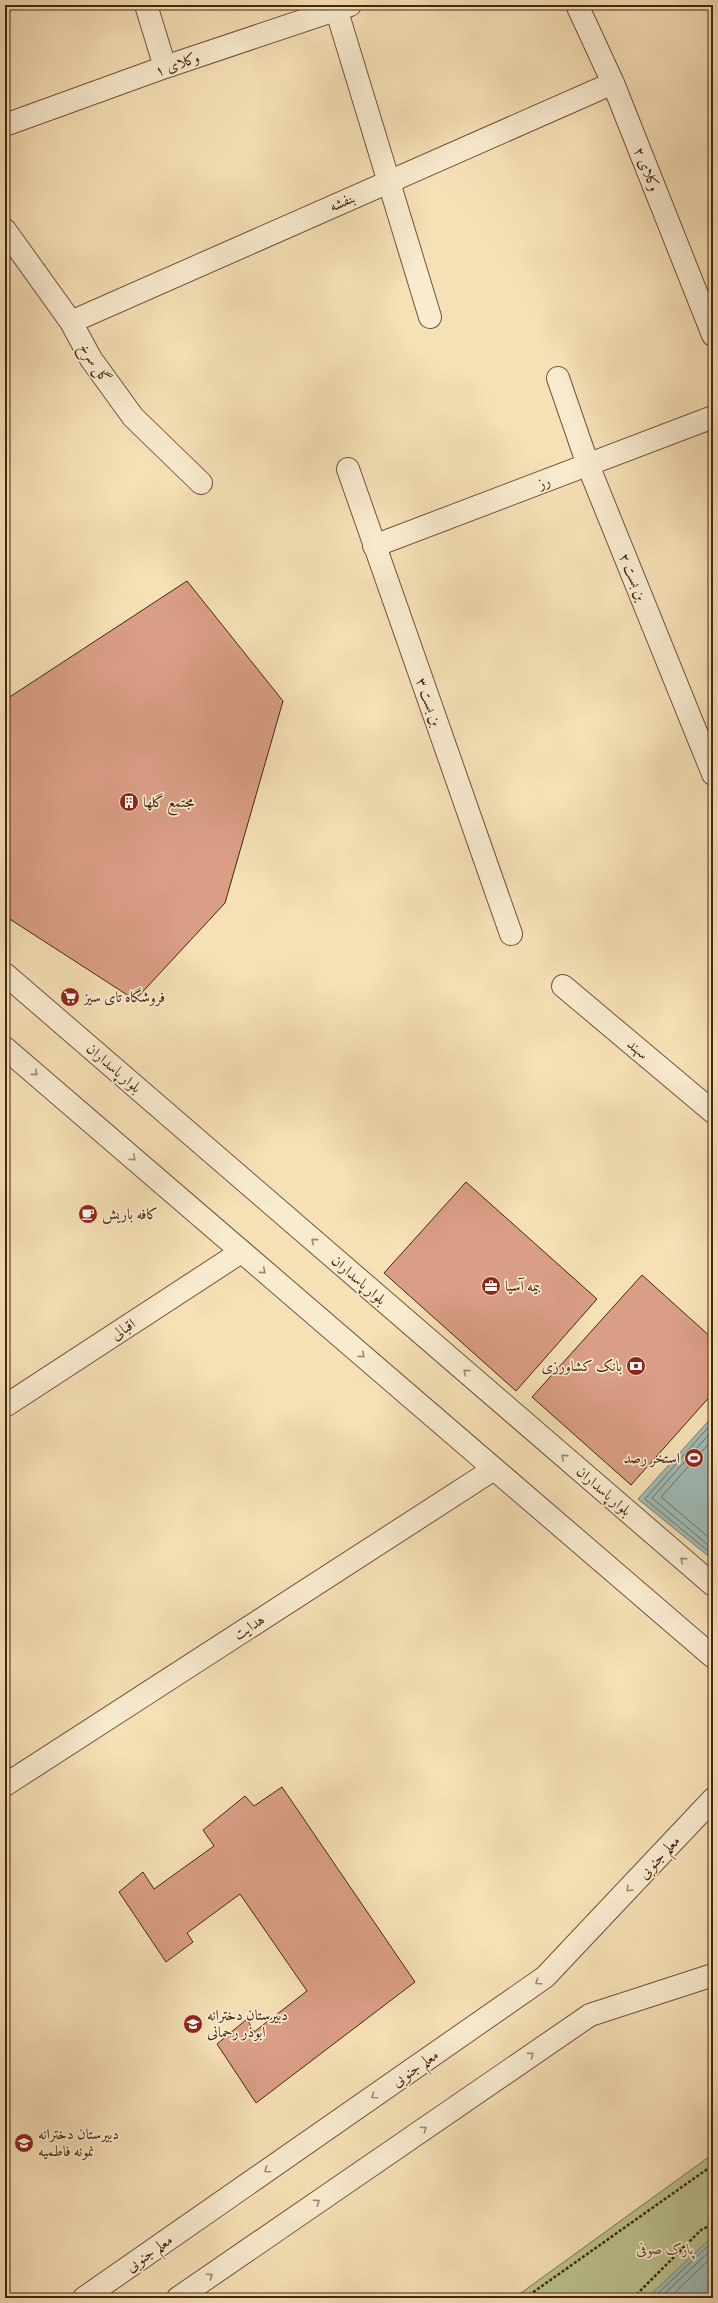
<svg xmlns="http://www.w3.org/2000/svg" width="718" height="2303" font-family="'Sorts Mill Goudy',Amiri,serif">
  <rect width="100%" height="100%" fill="#f6e0b6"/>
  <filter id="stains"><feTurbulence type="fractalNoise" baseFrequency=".005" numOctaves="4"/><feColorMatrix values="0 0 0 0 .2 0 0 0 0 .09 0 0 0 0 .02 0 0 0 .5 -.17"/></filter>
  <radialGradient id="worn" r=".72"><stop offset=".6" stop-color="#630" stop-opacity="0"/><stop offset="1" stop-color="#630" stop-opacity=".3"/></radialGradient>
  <!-- green -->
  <path fill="#bbc28f" stroke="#80744f" d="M713,2154V2298H514Z"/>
  <!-- water -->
  <path fill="#9fbbb7" stroke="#7b7f74" d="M713,1416V1560L638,1499Z
    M713,2236V2298H647Z"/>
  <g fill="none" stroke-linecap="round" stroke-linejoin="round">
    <!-- shore -->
    <path stroke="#727063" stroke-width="1" d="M713,1422L645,1499L713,1555
      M713,1430L652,1498L713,1549
      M713,1439L661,1497L713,1541
      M653,2298L713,2241
      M660,2298L713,2248
      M669,2298L713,2256"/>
  </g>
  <!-- building -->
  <path fill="#da9e86" stroke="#45260f" d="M187,581L283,701L225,903L135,1000L5,916V700Z
    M466,1182L597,1299L516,1391L384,1273Z
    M642,1275L713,1339V1393L631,1485L532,1397Z
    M282,1787L415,1982L256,2103L217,2044L247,2019L254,2032L307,1991L240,1894L187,1933L193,1942L166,1962L119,1892L143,1872L154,1889L214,1846L203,1830L245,1796L254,1806Z"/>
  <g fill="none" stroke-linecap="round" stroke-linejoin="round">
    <!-- minor casing -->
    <g stroke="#715439" stroke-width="24">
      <path id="minor" d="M146,5L165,67
        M335,5L430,317
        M577,5L613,83L713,335
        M5,125L165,67L350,5
        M5,230L71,322L91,359L133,417L201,483
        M71,322L613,83
        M558,378L588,465L713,774
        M348,469L511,934
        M374,546L713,417
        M5,974L713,1585
        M563,986L713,1112
        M5,1048L713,1657
        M5,1406L241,1252
        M5,1785L494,1469
        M84,2298L545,1977L713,1799
        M178,2298L590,2015L713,1975"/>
    </g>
    <!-- path -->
    <path stroke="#45260f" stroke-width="2.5" stroke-dasharray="3 2" stroke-linecap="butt" d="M525,2298L713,2165
      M633,2298L701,2230L713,2224"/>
    <!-- minor -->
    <use href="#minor" stroke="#f9ebd0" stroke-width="22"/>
  </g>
  <!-- one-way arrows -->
  <defs><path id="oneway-chevron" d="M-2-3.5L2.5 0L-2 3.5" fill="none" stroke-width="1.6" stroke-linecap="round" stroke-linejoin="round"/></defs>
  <g stroke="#9f8870">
    <use href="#oneway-chevron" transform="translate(35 1073) rotate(41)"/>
    <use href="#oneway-chevron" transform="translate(133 1158) rotate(41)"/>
    <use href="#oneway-chevron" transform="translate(314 1241) rotate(-139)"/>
    <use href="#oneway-chevron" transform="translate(263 1271) rotate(41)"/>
    <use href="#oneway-chevron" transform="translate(362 1355) rotate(41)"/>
    <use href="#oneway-chevron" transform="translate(466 1372) rotate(-139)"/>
    <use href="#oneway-chevron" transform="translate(564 1457) rotate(-139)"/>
    <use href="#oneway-chevron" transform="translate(683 1560) rotate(-139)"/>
    <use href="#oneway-chevron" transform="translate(629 1889) rotate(133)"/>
    <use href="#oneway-chevron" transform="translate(538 1982) rotate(145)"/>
    <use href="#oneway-chevron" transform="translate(531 2055) rotate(-34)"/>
    <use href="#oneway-chevron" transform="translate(374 2096) rotate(145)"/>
    <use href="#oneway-chevron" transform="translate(424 2129) rotate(-34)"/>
    <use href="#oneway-chevron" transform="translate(267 2170) rotate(145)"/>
    <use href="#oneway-chevron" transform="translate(317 2202) rotate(-34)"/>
    <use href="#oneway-chevron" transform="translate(210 2276) rotate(-34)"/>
  </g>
  <!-- icons -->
  <defs>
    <g id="building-disc" transform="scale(1)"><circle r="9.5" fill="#8f2418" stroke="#f9ebd0"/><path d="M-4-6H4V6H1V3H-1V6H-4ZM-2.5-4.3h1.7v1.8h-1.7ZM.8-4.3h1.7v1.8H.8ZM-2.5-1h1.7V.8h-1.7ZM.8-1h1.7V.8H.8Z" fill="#fff"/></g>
    <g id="supermarket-disc" transform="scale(1)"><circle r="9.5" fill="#8f2418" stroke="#f9ebd0"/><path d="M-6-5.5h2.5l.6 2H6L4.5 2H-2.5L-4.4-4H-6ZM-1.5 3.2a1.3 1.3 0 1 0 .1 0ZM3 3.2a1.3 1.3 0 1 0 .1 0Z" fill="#fff"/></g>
    <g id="cafe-disc" transform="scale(1)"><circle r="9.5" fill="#8f2418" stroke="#f9ebd0"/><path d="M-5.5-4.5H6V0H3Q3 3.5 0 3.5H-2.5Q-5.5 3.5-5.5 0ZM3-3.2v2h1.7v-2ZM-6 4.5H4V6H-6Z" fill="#fff"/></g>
    <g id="office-disc" transform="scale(1)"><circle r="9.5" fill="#8f2418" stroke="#f9ebd0"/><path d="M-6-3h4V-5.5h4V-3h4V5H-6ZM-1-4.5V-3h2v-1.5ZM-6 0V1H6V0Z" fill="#fff"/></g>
    <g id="bank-disc" transform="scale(1)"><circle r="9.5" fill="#8f2418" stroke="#f9ebd0"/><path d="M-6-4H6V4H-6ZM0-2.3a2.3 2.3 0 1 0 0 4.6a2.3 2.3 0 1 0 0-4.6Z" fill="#fff"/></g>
    <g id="stadium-disc" transform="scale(1)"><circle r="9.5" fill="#8f2418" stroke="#f9ebd0"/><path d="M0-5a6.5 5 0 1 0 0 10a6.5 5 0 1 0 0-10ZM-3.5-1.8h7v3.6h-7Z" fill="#fff"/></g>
    <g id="school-disc" transform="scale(1)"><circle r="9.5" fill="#8f2418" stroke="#f9ebd0"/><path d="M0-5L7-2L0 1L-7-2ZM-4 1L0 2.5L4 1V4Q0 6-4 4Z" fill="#fff"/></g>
  </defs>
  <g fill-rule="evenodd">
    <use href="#building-disc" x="129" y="802"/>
    <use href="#supermarket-disc" x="70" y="997"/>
    <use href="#cafe-disc" x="88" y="1214"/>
    <use href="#office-disc" x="491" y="1286"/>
    <use href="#bank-disc" x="636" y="1366"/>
    <use href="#stadium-disc" x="694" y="1458"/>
    <use href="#school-disc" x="193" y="2024"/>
    <use href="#school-disc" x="24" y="2143"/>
  </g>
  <g text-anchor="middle" stroke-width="3.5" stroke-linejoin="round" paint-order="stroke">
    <!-- street labels -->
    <g font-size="15" fill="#45260f" stroke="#f9ebd0">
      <text transform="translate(177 64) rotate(-19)" y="5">وکلای ۱</text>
      <text transform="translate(647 169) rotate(68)" y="5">وکلای ۲</text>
      <text transform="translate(342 202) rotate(-24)" y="5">بنفشه</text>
      <text transform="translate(95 363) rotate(57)" y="5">گل سرخ</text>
      <text transform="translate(544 482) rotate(-21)" y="5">رز</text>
      <text transform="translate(633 577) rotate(68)" y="5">بن بست ۲</text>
      <text transform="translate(429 702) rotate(71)" y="5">بن بست ۳</text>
      <text transform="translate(638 1049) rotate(40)" y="5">سهند</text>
      <text transform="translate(114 1068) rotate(41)" y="5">بلوار پاسداران</text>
      <text transform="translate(359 1280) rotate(41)" y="5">بلوار پاسداران</text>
      <text transform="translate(123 1329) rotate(-33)" y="5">اقبالی</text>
      <text transform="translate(604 1491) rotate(41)" y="5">بلوار پاسداران</text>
      <text transform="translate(249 1627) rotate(-33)" y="5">هدایت</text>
      <text transform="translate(659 1857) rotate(-47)" y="5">معلم جنوبی</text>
      <text transform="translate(415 2068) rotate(-35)" y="5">معلم جنوبی</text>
      <text transform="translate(149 2253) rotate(-35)" y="5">معلم جنوبی</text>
    </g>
    <!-- poi labels -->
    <g font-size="15" fill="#45260f" stroke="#f9ebd0" text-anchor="start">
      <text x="143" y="807">مجتمع گلها</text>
      <text x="84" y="1002">فروشگاه تای سیز</text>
      <text x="102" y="1219">کافه باریش</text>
      <text x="505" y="1291">بیمه آسیا</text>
      <text x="622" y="1371" text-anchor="end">بانک کشاورزی</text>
      <text x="680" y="1463" text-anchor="end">استخر رصد</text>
      <text x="207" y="2020">دبیرستان دخترانه<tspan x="207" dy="17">ابوذر رحمانی</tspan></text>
      <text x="38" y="2139">دبیرستان دخترانه<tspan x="38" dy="17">نمونه فاطمیه</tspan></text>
    </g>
    <!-- park labels -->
    <g font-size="15" font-style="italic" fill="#624d2f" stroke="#f9ebd0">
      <text x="665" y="2254">پارک صوفی</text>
    </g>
  </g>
  <!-- margin -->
  <rect width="718" height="2303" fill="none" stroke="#f6e0b6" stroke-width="20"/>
  <rect x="6" y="6" width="706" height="2291" fill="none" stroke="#45260f" stroke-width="2"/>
  <rect x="10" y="10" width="698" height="2283" fill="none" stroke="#45260f"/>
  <rect width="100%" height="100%" filter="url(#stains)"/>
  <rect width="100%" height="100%" fill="url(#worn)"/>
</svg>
